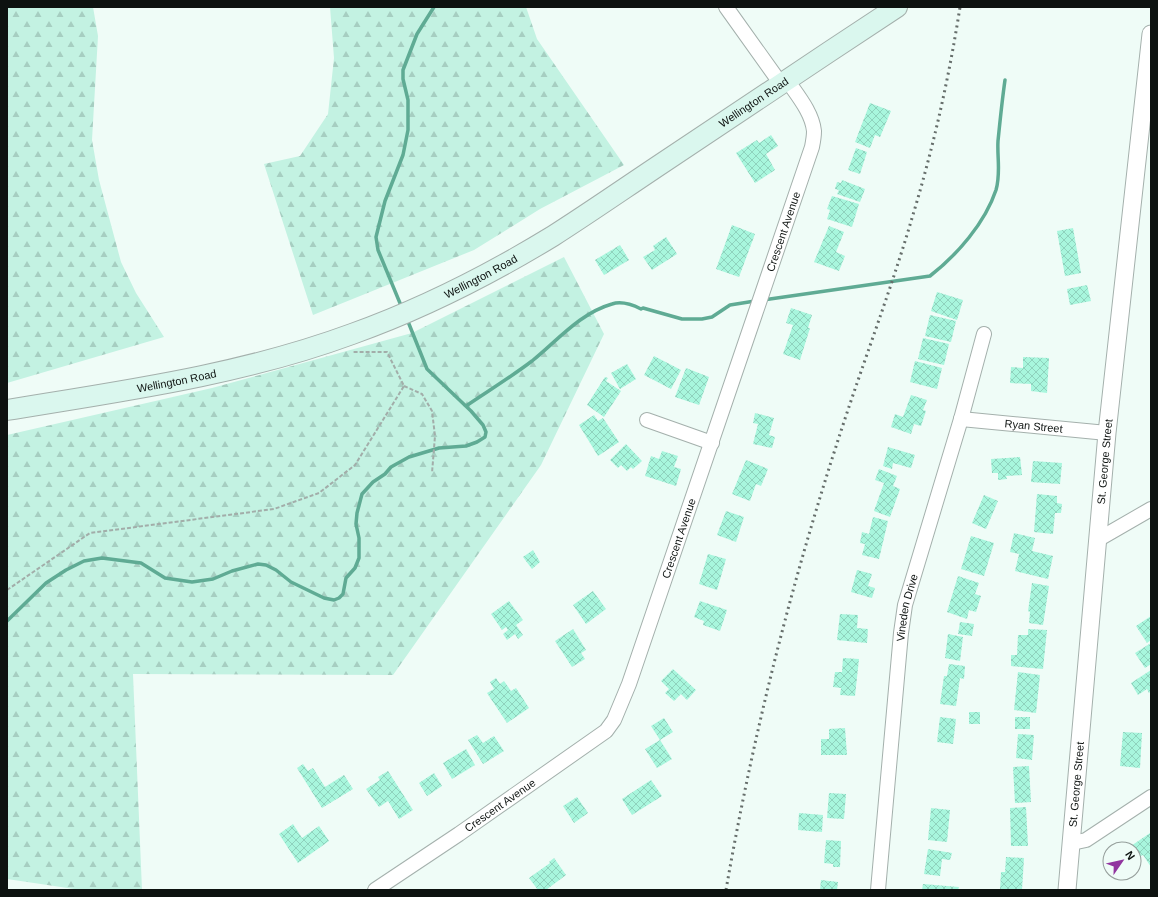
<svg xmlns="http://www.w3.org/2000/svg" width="1158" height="897" font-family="Helvetica,sans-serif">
  <defs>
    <pattern id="forest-firs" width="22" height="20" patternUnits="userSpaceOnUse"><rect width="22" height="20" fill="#c3f2e2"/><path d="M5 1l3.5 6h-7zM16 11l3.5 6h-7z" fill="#a6cec1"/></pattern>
    <pattern id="building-cross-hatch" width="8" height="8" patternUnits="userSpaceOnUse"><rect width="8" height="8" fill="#a8f6dd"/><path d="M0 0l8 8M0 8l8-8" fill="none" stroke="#8fd2bd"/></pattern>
  </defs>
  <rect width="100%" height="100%" fill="#effcf7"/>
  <!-- forest -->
  <path fill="url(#forest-firs)" d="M7,7H93L98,36L92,140L99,180L121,262L136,293L164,337L7,383Z
    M330,7H526L537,39L624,165L540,209L474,250L313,315L264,164L300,156L328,114L334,58Z
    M564,257L604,334L541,465L393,675L133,674L142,890H81L7,879V435L212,388L412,333Z"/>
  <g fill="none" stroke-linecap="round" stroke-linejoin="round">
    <!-- stream -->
    <path stroke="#5fab94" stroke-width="3.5" d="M763,300L930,276C957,255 985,223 996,190C1001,173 997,158 998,141C1000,121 1002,101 1005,80
      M402,308L378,250L376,237L385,201L403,155L408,130V100L403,79V70L417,34L434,7
      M466,406C488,391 511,377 532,361C557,341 580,313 612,304C621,301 633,305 641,309L643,308L682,319H702L712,317L730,305L755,301
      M7,621L46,583L66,570L84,561L102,558L141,563L165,578L192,582L213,579L232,571L258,564L266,565L276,570L291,582L324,598L334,600L339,598L343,594L346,578L355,568L359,558V538L356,524L357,513L362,494L373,482L385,474L391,467L409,457L439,448L466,446L477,442L485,437L486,432L483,425L471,411L427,369L407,319"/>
  </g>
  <!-- building -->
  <path fill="url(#building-cross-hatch)" d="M870,103L891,111L880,137L875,135L870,148L855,142Z
    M771,135L778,146L766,154L775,170L755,183L736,153L757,140L759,143Z
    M856,148L867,152L860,174L848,170Z
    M842,180L865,189L860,202L837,194L839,190L835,189L837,182L841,183Z
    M832,196L859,204L852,227L827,219L830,210L827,209Z
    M732,225L755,234L739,277L716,269Z
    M829,226L844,232L836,252L845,256L839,271L814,262Z
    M1073,228L1081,273L1065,276L1057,231Z
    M666,237L677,254L652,270L643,257L655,250L653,246Z
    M620,245L629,260L604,275L595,260Z
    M1087,285L1091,301L1070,305L1067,289Z
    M937,292L963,300L957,320L931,311Z
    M791,308L812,315L808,328H810L800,360L783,354L793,325L786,323Z
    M930,315L956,321L951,342L925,336Z
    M923,338L949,344L944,365L918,359Z
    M654,356L681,370L671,389L644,375Z
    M1023,357L1049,358L1047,393L1031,391V384L1010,383L1011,367L1023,368Z
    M915,361L942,368L937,389L910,382Z
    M627,364L636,379L620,389L611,373Z
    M686,368L709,377L699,405L675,397Z
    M605,377L608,378L606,381L621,391L604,417L587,405Z
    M911,395L927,400L923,410L926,411L921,426L914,424L911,434L891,427L895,414L903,417Z
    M755,413L774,418L769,435L775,437L772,448L753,444L758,424L753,423Z
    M594,415L598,421L603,418L619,442L598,456L579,425Z
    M626,444L642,461L633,469L631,467L627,471L621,465L618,468L610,460Z
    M888,447L915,455L911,468L893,463L892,469L883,466Z
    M662,451L678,456L674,467L681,469L676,486L645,476L651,456L659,459Z
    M1020,457L1022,475L1006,476L1007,479L998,480V473H992L991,459Z
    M746,460L768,469L761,486L756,484L750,501L732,494Z
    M1033,461L1062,463L1060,484L1031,482Z
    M879,469L897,476L893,486L900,489L890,517L874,511L884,483L875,480Z
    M1037,494L1057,496V503L1062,504L1061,513H1055L1053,534L1034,532Z
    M984,495L998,501L986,529L972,523Z
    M726,511L744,517L736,542L717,535Z
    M873,517L888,521L879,559L862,555L865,544L860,543L862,532L869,534Z
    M1014,533L1035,538L1032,551L1053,556L1048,579L1015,571L1019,554L1010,552Z
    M971,536L994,543L984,576L961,569Z
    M533,550L540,562L532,569L523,557Z
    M708,554L726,559L717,590L699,584Z
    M857,570L872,574L868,586L875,588L872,598L851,592Z
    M958,576L979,583L975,594L981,596L976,612L969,610L967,619L947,612Z
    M1032,583L1049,586L1043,625L1029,623L1030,612L1028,611Z
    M593,591L606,609L586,624L573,605Z
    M509,601L523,620L516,625L523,635L518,639L515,634L507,640L503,634L508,630L506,627L502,630L491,614Z
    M700,601L727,610L720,631L703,625L704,621L694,617Z
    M840,614L858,615L857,628L868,629L867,643L837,640Z
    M1151,616V640L1147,643L1136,626Z
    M960,622L974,624L972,636L958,634Z
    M573,629L586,650L581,653L585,659L572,667L555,641Z
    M1028,629L1047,630L1043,669L1011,666V655H1017L1018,635H1028Z
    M948,634L963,637L960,661L945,658Z
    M1151,643V664L1145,668L1135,653Z
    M843,658L859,659L855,696L840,695L841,688L833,687L835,672H842Z
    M949,664L965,666L964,679L960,678L956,706L940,704L944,676H947Z
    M673,669L696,690L687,700L681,694L674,701L665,693L669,689L661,681Z
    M1151,670V691L1149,693L1147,689L1138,695L1131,683Z
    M1018,672L1040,675L1036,713L1014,710Z
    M496,678L500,684L504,681L511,691L516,688L529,708L507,723L487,693L494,689L490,682Z
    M969,712H980V724H969Z
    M940,717L956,719L953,744L937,742Z
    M1015,717H1030V729H1015Z
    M664,718L673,732L660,740L672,759L657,768L645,749L660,740L651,726Z
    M845,728L847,755H821V739H829V729Z
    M1123,732L1142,733L1140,768L1120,766Z
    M1018,734L1034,735L1032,760L1016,758Z
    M477,735L483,743L494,736L504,751L483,764L468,740Z
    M466,749L475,765L452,779L443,763Z
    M303,764L308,771L313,768L325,787L344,775L353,789L322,808L297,768Z
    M1029,766L1031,802L1015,803L1013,767Z
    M388,771L413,810L399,819L388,801L379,807L366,789L380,780L378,777Z
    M434,773L442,786L427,796L419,783Z
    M651,780L662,796L632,815L622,799Z
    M829,793L846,794L844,819L827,818Z
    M577,797L588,813L574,823L563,806Z
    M1026,807L1028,846H1011L1010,808Z
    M931,808L950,810L947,842L928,840Z
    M799,813L823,815L822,832L798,830Z
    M293,824L302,838L319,826L329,841L298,863L279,834Z
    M1150,833L1151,835V867L1143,855L1135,859L1134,849L1128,848Z
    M826,840L841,841L840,867H833V864L824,863Z
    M928,849L952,853L950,860L942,859L940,876L924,874Z
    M1006,857L1024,858L1022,890H1000L1001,872H1005Z
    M554,858L566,875L546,890H538L529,878L550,863L549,862Z
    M1112,873H1123L1116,878Z
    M821,880L838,882L837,890H820Z
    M923,884L959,887L958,890H922Z"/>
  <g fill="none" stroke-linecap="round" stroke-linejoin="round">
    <!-- minor casing -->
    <g stroke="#a4b0ac" stroke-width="16">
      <g id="minor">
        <path d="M726,7L781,84"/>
        <path id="s1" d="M961,419L1107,433"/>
        <path d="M647,420L712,443"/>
        <path d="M1099,539L1151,509"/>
        <path d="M1072,843L1086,840L1151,797"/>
        <path id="s2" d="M375,890L459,834L606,731L614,720L629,684L812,147C813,142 814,136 814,131C812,112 797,95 787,80"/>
        <path id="s3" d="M878,890L901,633L905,605L961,419L984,334"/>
      </g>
    </g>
    <!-- tertiary casing -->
    <g stroke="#a4b0ac" stroke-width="19">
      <g id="tertiary">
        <path id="s4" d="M1067,890L1107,433L1151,34"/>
      </g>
    </g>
    <!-- secondary casing -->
    <g stroke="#a4b0ac" stroke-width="22">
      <g id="secondary">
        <path id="s5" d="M7,410C123,391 241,375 352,334C422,309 489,275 553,236C589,213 625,188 661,164C739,112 818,59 897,7"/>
      </g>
    </g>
    <!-- path -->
    <path stroke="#a2ada9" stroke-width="2" stroke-dasharray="4 2" stroke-linecap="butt" d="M404,386L422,394L432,411L435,436L432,473
      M7,590L90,533L274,509L319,493L355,465L404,386L387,352H353"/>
    <!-- minor -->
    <use href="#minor" stroke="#fff" stroke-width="14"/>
    <!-- tertiary -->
    <use href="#tertiary" stroke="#fff" stroke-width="17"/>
    <!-- secondary -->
    <use href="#secondary" stroke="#daf7ee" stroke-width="20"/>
    <!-- rail -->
    <path stroke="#666e6b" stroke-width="3" stroke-dasharray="2 4" stroke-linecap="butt" d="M726,890C753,734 792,581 841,431C864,360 891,290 912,218C933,149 949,78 960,7"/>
  </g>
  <g text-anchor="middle" stroke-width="3" stroke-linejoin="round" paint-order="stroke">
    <!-- street labels -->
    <g font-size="11" fill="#0d1210" stroke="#effcf7">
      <text dy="4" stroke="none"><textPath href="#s5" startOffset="819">Wellington Road</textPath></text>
      <text dy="4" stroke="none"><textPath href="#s2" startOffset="811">Crescent Avenue</textPath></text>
      <text dy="4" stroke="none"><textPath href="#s5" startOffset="495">Wellington Road</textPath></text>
      <text dy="4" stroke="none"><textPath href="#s5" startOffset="172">Wellington Road</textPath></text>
      <text dy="4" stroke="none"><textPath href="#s1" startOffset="73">Ryan Street</textPath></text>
      <text dy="4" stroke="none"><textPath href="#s4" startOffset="430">St. George Street</textPath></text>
      <text dy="4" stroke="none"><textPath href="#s2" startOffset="487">Crescent Avenue</textPath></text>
      <text dy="4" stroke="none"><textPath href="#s3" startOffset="284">Vineden Drive</textPath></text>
      <text dy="4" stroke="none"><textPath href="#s4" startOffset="106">St. George Street</textPath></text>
      <text dy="4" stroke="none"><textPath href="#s2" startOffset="151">Crescent Avenue</textPath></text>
    </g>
  </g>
  <!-- border -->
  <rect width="1158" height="897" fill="none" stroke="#0d1210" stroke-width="16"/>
  <!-- north arrow -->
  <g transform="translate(1122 861) rotate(56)"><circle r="19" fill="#effcf7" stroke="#959e9b"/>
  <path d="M0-3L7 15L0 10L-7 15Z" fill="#91359f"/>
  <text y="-6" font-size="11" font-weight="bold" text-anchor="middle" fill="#0d1210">N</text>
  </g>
</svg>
